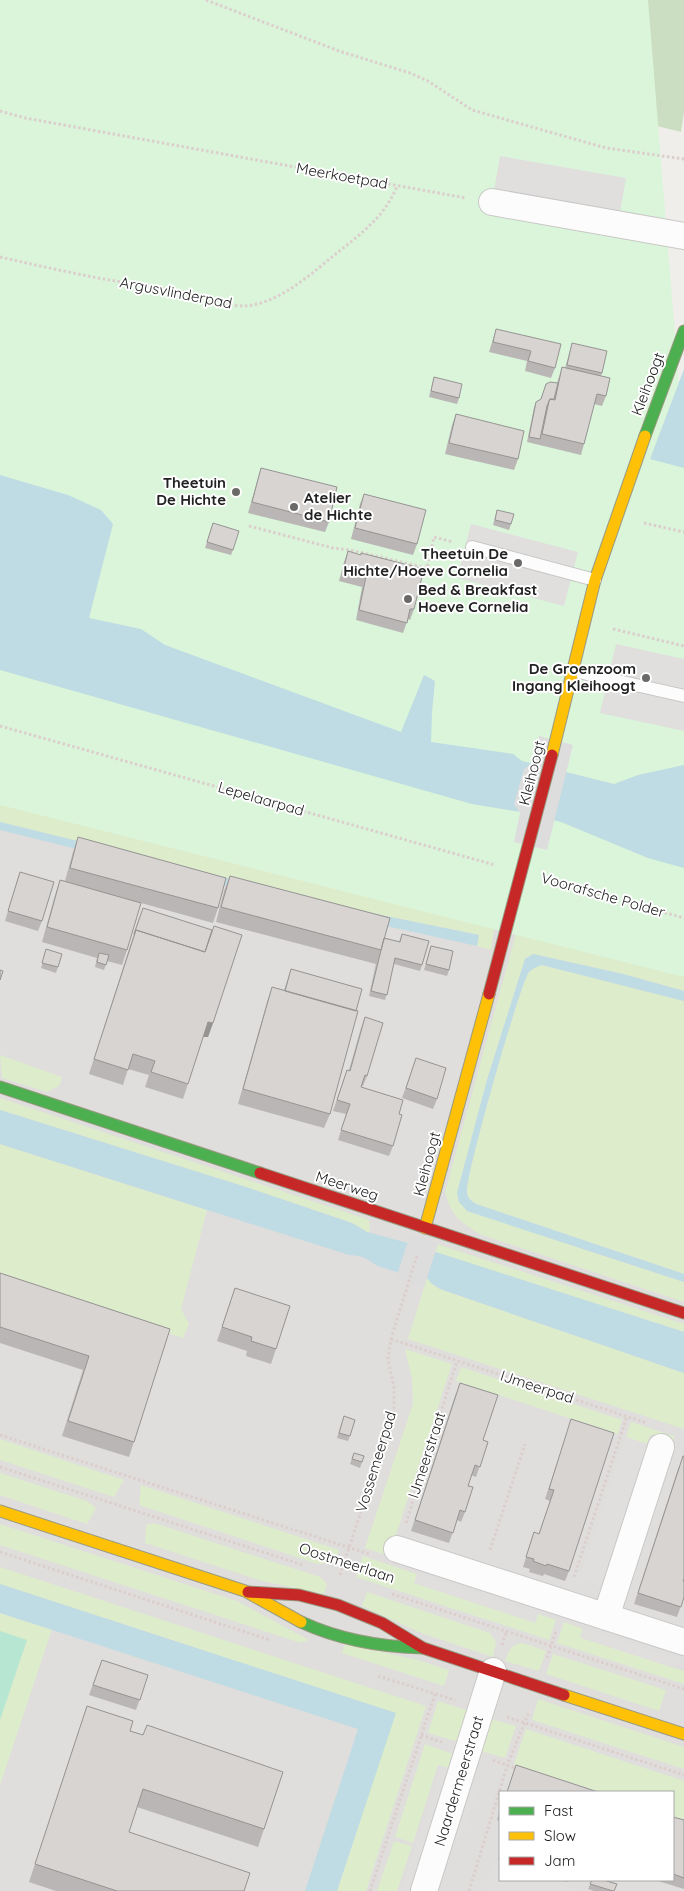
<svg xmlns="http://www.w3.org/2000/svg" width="684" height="1891" font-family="Quicksand,sans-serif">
  <rect width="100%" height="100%" fill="#f0eeeb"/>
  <!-- residential -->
  <path fill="#dfdedc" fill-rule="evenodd" d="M0,805L684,977V1891H0ZM500,1792H673V1880H500Z"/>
  <!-- grass -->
  <path fill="#ddeccb" d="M0,733L502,876L491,950L477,946L479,935L361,911L0,822Z
    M528,890L684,926V991L623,974L533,954L525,959L487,1080L457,1193L459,1202L467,1211L684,1282V1302L479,1234C459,1220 452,1217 445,1192Z
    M542,965L684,1001V1274L476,1204C471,1201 467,1197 467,1192C465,1177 520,983 529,972C532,969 537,966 542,965Z
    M0,1055L62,1077L59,1086L47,1092L2,1078Z
    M0,1098L369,1220L370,1228L369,1232H367L352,1223L249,1188L0,1110Z
    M0,1144L207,1210L181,1309L189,1324L183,1338L0,1279Z
    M437,1244L684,1324V1332L434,1252Z
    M427,1278L431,1283L440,1289L684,1373V1429L408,1339Z
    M405,1349L452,1364L389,1556L365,1548L413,1404L412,1379Z
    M461,1367L622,1420L618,1434L456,1381Z
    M631,1422L674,1436L673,1442L650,1435L647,1444L626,1437Z
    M0,1439L124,1480L114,1497L0,1460Z
    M0,1473L87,1501L96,1508L87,1524L0,1495Z
    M141,1485L339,1550L335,1563L318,1564L139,1505Z
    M154,1523L320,1577L327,1584L324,1594L262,1581L145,1543L146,1525Z
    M0,1524L237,1601L309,1640L301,1643L0,1545Z
    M363,1556L417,1574L414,1583L535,1622L538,1614L556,1620L549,1640L356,1577Z
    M0,1567L426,1706L366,1891H337L395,1713L0,1584Z
    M367,1592L490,1633L496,1642L493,1657L421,1633L362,1606Z
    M0,1613L52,1629L0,1785Z
    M564,1622L583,1629L581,1638L684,1671V1684L557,1643Z
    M523,1643L546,1651L539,1671L505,1661C509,1651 511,1644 523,1643Z
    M345,1644L418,1660L449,1670L444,1686L342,1653Z
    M553,1654L666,1690L659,1711L546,1674Z
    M538,1699L684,1747V1769L532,1720Z
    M438,1701L469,1711L458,1742L428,1733Z
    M491,1719L516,1726L505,1758L481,1751Z
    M526,1729L684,1781V1820L673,1816V1792H600L514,1764Z
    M425,1744L453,1754L449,1768L438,1765L413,1843L395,1837Z
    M394,1841L412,1846L397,1891H377Z"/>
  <!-- forest -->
  <path fill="#cbdec1" d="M383,0H684V112L681,132L645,123Z"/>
  <!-- park -->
  <path fill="#daf5da" d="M0,0H648L684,446V977L0,805Z"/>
  <!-- pitch -->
  <path fill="#b7e6d2" d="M0,1631L27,1640L0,1720Z"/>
  <!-- parking -->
  <path fill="#e0dfde" d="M500,156L626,178L618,224L492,202Z
    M471,524L578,552L564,606L457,578Z
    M616,644L684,659V731L600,713Z
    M626,1437L647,1444L601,1585L580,1578Z
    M417,1574L538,1614L535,1623L414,1583Z
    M583,1629L676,1659L673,1668L580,1637Z
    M441,1767L448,1770L440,1795L409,1891H401Z
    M473,1779L481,1781L457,1851L448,1848Z
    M493,1863L500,1865V1880H545L579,1891H484Z"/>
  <!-- water -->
  <path fill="#bfdbe3" d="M684,369V468L650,459Z
    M0,475L68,495L101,510L113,524L89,618L141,629L165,645L401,732L424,675L435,681L432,712L431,742L513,754L522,761L614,784L638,775L684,765V868L648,858L561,822L521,812L472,804L0,670Z
    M0,822L361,911L479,935L477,946L391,927L0,830Z
    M533,954L623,974L684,991V1001L542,965C538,966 532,969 529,972C520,983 465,1177 467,1192C467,1198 471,1201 476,1204L684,1274V1282L467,1211L459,1202L457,1193L487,1080L525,959Z
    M0,1110L249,1188L352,1223L367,1232L408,1243L684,1332V1373L440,1289L431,1283L427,1278C412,1275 396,1273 381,1267C366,1261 369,1256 349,1255L0,1144Z
    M0,1584L396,1713L337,1891H305L358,1729L0,1613Z"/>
  <!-- pier -->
  <path fill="#dedddd" d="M539,736L573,745L547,850L514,842L520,813L514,804L524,769L533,763Z
    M410,1235L438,1244L424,1287L396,1278Z"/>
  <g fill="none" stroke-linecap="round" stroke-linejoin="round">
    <!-- lane casing -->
    <g stroke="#c9c8c7" stroke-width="14">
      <path id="lane" d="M472,547L595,580
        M574,671L684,696"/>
    </g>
    <!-- street casing -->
    <g stroke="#c9c8c7" stroke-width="28">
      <path id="street" d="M492,202L684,236
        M397,1549L684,1642
        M606,1617L661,1447
        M424,1891L493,1671"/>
    </g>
    <!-- fast casing -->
    <g stroke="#999a82" stroke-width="13">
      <path id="fast" d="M645,436L684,331
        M0,1087L260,1173
        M301,1622C340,1640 381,1647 423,1648"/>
    </g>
    <!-- slow casing -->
    <g stroke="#999a82" stroke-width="13">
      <path id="slow" d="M552,755L595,580L645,436
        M425,1228L489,994
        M0,1511L245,1591L301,1622
        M564,1695L684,1734"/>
    </g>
    <!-- jam casing -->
    <g stroke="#999a82" stroke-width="13">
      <path id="jam" d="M489,994L552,755
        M260,1173L684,1313
        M248,1592L299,1595L338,1605L382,1623L423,1648L564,1695"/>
    </g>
    <!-- path -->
    <path stroke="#dccecd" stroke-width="3" stroke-dasharray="2.5 2.5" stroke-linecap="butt" d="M206,0L339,51L410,73L428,81L472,110L606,148L684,159
      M0,111L25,118L466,198
      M0,257C31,264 62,271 93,277C123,283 153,286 183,292C207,297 232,311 257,304C288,296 313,272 337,253C361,234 386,215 397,186
      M644,523L684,532
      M249,526L333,548L350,550L427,568L434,537L453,542
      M613,629L684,646
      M0,726L495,865
      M549,880L684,918
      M391,1339L647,1423
      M0,1435L369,1554
      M0,1467L303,1565
      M406,1523L457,1361
      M490,1550L525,1444
      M0,1552L270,1640
      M340,1575L394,1411V1388L388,1359L391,1339L417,1255
      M574,1577L627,1416
      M392,1594L684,1689
      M502,1645L506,1632
      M547,1658L556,1631
      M378,1676L455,1700
      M507,1717L684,1775
      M421,1735L442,1742
      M493,1760L517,1769
      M370,1891L435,1694
      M469,1891L507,1766L528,1714"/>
    <!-- lane -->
    <use href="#lane" stroke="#fdfcfc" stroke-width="12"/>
    <!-- street -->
    <use href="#street" stroke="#fdfcfc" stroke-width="26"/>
    <!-- fast -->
    <use href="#fast" stroke="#4caf50" stroke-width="11"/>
    <!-- slow -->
    <use href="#slow" stroke="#ffc107" stroke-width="11"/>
    <!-- jam -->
    <use href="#jam" stroke="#c62828" stroke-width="11"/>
  </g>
  <!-- wall -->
  <path fill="#b9b6b5" d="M496,329L555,368L551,378L525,371L527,361L489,352L493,339Z
    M572,343L602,373L601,376L606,396L602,406L594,404L584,444L581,455L527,442L534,407L536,402L541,400L557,383L562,367L565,368Z
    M434,377L459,398L457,404L429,397Z
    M456,414L518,459L514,470L445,454L452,425Z
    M261,468L329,522L325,532L248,513L258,478Z
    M364,494L417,544L413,555L351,539L360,504Z
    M497,510L511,524L509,530L493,525Z
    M213,523L233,550L231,555L205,548Z
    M348,551L414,609L410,620L408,619L403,633L356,620L362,587L339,581L344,562Z
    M78,837L218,908L213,923L134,901L127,950L122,965L107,961L104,970L95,967L97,958L42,942L55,895L60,880L65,881L73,852Z
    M20,872L42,921L38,931L5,921Z
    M230,876L384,938L399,942L402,934L422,965L420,971L394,964L385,1000L369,996L377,959L376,964L216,922L224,891Z
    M139,918L213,1023L208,1037H203L183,1099L145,1087L149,1075L128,1069L123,1085L89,1074Z
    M431,946L449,970L447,976L424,970Z
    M62,954L56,973L41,968L45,955Z
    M291,969L356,1011L330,1114L324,1128L238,1104L267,1002L272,987L284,990Z
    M365,1017L367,1076L363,1086H361V1087L399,1114L393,1146L389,1156L338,1140L346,1114L333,1111L347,1070H349L361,1028Z
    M416,1058L437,1099L433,1109L402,1098Z
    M0,1273L170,1329L129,1457L62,1436L83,1370L0,1343Z
    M235,1288L276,1349L271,1364L246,1356L247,1351L217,1341Z
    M456,1393L483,1440L488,1442L476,1477L471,1475L468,1486L465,1512L461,1522L457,1520L449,1543L411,1531Z
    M344,1416L355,1420L348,1441L337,1438Z
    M568,1430L569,1571L565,1581L544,1574L543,1576L529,1572L530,1569L523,1567L534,1532L539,1534L550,1501L545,1499Z
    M354,1453L364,1456L360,1468L350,1464Z
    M679,1466L684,1597L677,1617L634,1604Z
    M102,1660L148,1675L136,1710L89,1695Z
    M87,1706L130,1731L264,1829L258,1847L137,1807L129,1832L244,1891H56L29,1882Z
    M500,1810V1821L497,1820Z
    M673,1817L684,1820V1889L655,1880H673Z
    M500,1853V1860H498Z
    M560,1880H567V1882Z
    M592,1880L614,1891H594L588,1889Z"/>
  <!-- shaded-wall -->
  <path fill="#969493" d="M208,1022L213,1023L208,1037H203Z"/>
  <!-- building -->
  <path fill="#d7d4d2" stroke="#969493" d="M496,329L561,344L555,368L528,361L531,351L493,342Z
    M572,343L607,351L602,373L567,365Z
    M562,367L610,378L606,396L597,394L584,444L542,434L549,401L550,399L555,400Z
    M434,377L462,384L459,398L431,391Z
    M550,382L558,383L554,399H550L547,406L540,439L529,437L536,402L541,399L546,384Z
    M456,414L524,431L518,459L449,443Z
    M261,468L337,487L329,522L252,502Z
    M364,494L426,510L417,544L355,528Z
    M497,510L514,514L511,524L495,520Z
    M213,523L239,531L233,550L207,542Z
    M348,551L361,555V553L424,569L414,609H410L407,623L359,610L366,577L343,571Z
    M78,837L226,878L218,908L70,868Z
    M20,872L54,882L42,921L8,911Z
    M230,876L390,918L381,950L221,907Z
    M60,880L141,903L127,950L47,927Z
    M143,908L212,930L205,952L136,930L134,934Z
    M214,926L242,935L213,1023L208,1022L188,1084L151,1072L155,1061L133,1054L128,1070L94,1059L136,930L205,952Z
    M402,934L429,941L422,965L395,958L387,995L371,991L384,938L400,942Z
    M431,946L453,951L449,970L426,964Z
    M46,949L62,954L58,967L42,963Z
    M99,953L109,955L106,965L97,962Z
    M291,969L362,989L356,1011L285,991Z
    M0,970L3,971L0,980Z
    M272,987L358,1011L330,1114L243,1089Z
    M365,1017L383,1023L367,1076L365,1075L361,1087L403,1100L399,1114L402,1115L393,1146L341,1130L350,1104L337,1100L347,1070L350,1071Z
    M416,1058L446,1068L437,1099L406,1088Z
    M0,1273L170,1329L134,1442L68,1421L89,1356L0,1327Z
    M235,1288L290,1306L276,1349L251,1341L252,1337L222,1327Z
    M460,1383L498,1395L483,1440L488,1442L480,1467L475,1465L468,1486L473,1487L465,1512L460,1510L453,1533L415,1520Z
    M344,1416L355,1420L350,1436L339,1433Z
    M571,1419L614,1433L569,1571L547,1564L546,1566L533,1561L534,1559L526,1557L534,1532L539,1534L554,1490L549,1489Z
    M354,1453L364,1456L362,1462L352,1459Z
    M683,1456H684V1579L683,1581H684V1597L681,1607L638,1593Z
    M102,1660L148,1675L140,1700L93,1685Z
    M87,1706L133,1721L130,1731L143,1735L147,1725L283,1772L264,1829L143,1789L129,1832L250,1873L244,1891H117L35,1864Z
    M516,1765L598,1792H507Z
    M673,1817L684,1820V1878L673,1874Z
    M592,1880H603L617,1884L614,1891H613L590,1884Z"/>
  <!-- markers -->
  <g fill="#6a6968" stroke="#fff" stroke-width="2">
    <circle cx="236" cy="492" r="5"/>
    <circle cx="294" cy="507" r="5"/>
    <circle cx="518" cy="563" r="5"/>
    <circle cx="408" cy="599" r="5"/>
    <circle cx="646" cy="678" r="5"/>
  </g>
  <g text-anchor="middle" stroke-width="4" stroke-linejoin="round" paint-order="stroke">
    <!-- street labels -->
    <g font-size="15" fill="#222" stroke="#fff">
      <text transform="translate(342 176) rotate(10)" y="5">Meerkoetpad</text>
      <text transform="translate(176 293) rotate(11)" y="5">Argusvlinderpad</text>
      <text transform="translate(648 384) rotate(-69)" y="5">Kleihoogt</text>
      <text transform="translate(532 773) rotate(-76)" y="5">Kleihoogt</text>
      <text transform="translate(261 799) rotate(16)" y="5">Lepelaarpad</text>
      <text transform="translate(603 895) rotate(16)" y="5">Voorafsche Polder</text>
      <text transform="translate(427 1164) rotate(-75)" y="5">Kleihoogt</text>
      <text transform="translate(347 1186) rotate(18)" y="5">Meerweg</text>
      <text transform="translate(537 1387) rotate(18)" y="5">IJmeerpad</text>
      <text transform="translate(427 1455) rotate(-72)" y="5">IJmeerstraat</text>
      <text transform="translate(376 1462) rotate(-73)" y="5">Vossemeerpad</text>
      <text transform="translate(347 1563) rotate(18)" y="5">Oostmeerlaan</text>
      <text transform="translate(459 1781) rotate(-73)" y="5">Naardermeerstraat</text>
    </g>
    <!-- poi labels -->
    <g font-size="15" font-weight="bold" fill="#222" stroke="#fff" text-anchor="end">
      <text x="226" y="488">Theetuin<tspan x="226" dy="17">De Hichte</tspan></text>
      <text x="304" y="503" text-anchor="start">Atelier<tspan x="304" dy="17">de Hichte</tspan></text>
      <text x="508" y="559">Theetuin De<tspan x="508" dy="17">Hichte/Hoeve Cornelia</tspan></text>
      <text x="418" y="595" text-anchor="start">Bed &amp; Breakfast<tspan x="418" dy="17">Hoeve Cornelia</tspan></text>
      <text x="636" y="674">De Groenzoom<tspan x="636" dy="17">Ingang Kleihoogt</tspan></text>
    </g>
  </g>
  <!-- legend -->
  <rect x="499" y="1791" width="175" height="90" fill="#ffffff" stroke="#a7a7a7"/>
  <rect x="509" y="1807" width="25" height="8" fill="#4caf50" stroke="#a7a7a7"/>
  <text x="544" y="1816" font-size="15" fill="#222222">Fast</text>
  <rect x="509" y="1832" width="25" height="8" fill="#ffc107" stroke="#a7a7a7"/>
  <text x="544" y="1841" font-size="15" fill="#222222">Slow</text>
  <rect x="509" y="1857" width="25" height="8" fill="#c62828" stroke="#a7a7a7"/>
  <text x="544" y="1866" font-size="15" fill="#222222">Jam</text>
</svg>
